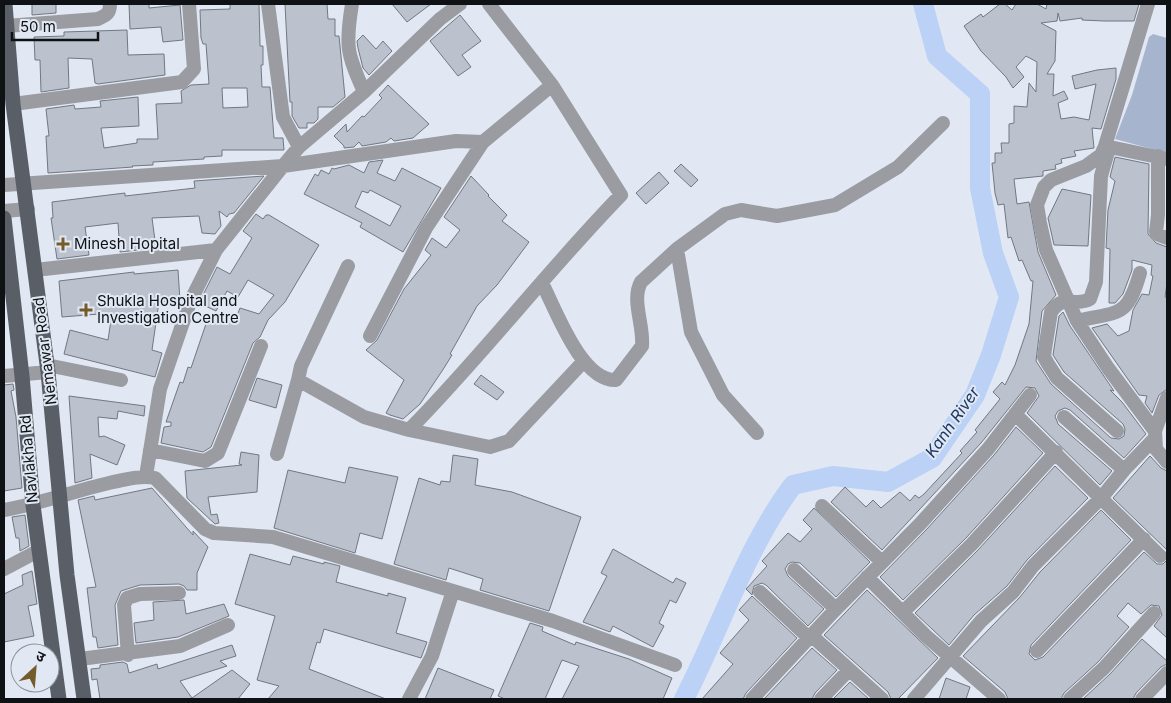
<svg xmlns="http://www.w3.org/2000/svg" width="1171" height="703" font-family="Inter,'Noto Sans Devanagari',sans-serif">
  <rect width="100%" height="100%" fill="#e1e8f3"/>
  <!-- green -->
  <path fill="#a6b5cd" d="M1153,34L1167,38V153L1115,139L1132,95L1149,37Z"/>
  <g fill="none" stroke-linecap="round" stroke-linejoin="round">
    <!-- river -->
    <path stroke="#bbd1f5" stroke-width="20" d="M684,699C721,628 745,549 793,485L833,476L888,482L932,458L975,395L991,355L1009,297L993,253L980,188V94L937,56L923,4"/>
  </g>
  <!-- building -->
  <path fill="#bcc2cd" stroke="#727882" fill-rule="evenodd" d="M32,4H56V13L32,15Z
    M129,4H149V8L180,5L183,40L163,42L161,27L130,29Z
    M230,4H259L260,46H263V65H261L262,87H270L274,138H283L284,150H222V156L204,157V159L153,162V165L132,166L133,167L48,173L46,136H49L46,109L74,105L75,109L101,107L100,101L138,97L139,126L101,128L104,148L137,143V139H158L156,104L182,103L181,91L191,85L209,84L206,44H203L201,38L200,10L230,9ZM222,88H247L248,107L223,108Z
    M285,4H327L328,19H335V36H339L345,97L333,107H318V119L314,123H307V128H299L292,116V102H290Z
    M392,4H431L407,22Z
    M1000,4H1005L1012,10L1016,4H1037L1046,9L1047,4H1139L1134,21H1104L1082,20V18L1060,21L1058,13L1057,21L1041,23L1056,31L1055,61L1047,74H1054L1053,96L1064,91L1068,99L1058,103L1061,119L1074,117L1089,120L1096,84L1075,89L1072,76L1097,70L1116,68V79L1101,129L1092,128L1094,148L1074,151L1076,156L1061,159L1062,163L1055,165L1056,169L1043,171V176L1014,179L1017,204L1029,202L1038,252L1056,295L1042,311L1036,361L1051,384L1111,438L1119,439L1124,436L1125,429L1123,424L1064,372L1053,355L1059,316L1063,312L1070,326L1114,391L1110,390L1122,402L1146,434L1124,458L1070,410L1065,408L1058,411L1055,416L1058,424L1112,471L1100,485L1027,413L1039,396L1035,388L1026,387L981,443L882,550L831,502L845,487L866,507L873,500L881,508L900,492L910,501L915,495L919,498L924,494L962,453L960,451L977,432L975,430L1000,399L993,392L1002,382L1005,385L1015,365L1029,324L1033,281H1031L1022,260L1019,261L1011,237L1008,238L1004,204L998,205L995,193L992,163H995V153H1002L1001,143H1009V124L1014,123V106L1027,107L1029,83L1036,92L1037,62L1026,56L1016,67L1024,77L1013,88L1006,77L981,51L964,26L981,14L983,17Z
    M460,15L481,41L462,55L471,67L458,76L430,41Z
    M127,30L128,55L164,54L165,75L98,84L95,83L92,59L68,58L69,88L41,92L40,60H35L34,37L64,36V32Z
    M363,35L376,49L383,41L392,51L369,75L363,68L358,48L357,41Z
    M388,85L429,124L413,138L394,141L391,138L386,142L362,146L359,142L354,147L344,148V146L334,136L346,124L347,132L362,116L364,117L382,98L379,95Z
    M1115,157L1149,164L1148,234L1156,243L1167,247V283L1165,297L1167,298V389L1159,395L1152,413L1145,403L1147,396L1139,395L1092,328L1107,324L1118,336L1129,331L1133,310L1142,294L1149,295L1153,276L1151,275L1152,265L1132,260V270L1123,294L1115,303H1109L1110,249L1106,248L1108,210L1115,181L1110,177Z
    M383,160L377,173L395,181L402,168L441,188L403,252L360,227L362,223L304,194L315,174L318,176L321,170L329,174L332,168L334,169L349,165L364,173L369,162ZM370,190L401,206L390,226L355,207L362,191L368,193Z
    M681,164L698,180L691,187L674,171Z
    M659,172L669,183L646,204L636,193Z
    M264,176L234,213L229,214L227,217L219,211L221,226L215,234L202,233L199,216L152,218L156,248L120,252L118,223L85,227L89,255L57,259L51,218H53L52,202L125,193V196L169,191L195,188L194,181Z
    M471,176L489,195L488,196L507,215L502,221L529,242L497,285L477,306L450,354L452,355L444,368L420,404L403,419L390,415L386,413L404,380L366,350L377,340L404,289L431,255L425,250L432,238L446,248L460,230L444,217Z
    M1062,189L1091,195L1088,246L1054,245L1048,218Z
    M256,214L263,219L266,215H269L319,245L285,302L268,320L260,337L253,343L211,447L203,452L161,443L164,427L171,426V422H166L180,382L183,383L188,367L191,368L209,315L234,323L240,308L259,314L274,295L248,280L238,297L227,291L216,311L199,303L217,267L230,274L252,238L243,231Z
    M178,270L180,301L159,302L152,350L162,353L155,377L64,354L70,330L108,340L112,313L62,317L59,281L134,272V274Z
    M481,375L504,392L497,400L474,384Z
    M257,378L282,385L276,408L249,400Z
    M13,384L14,390L11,391L16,417L22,488L4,491V385Z
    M69,396L145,406L144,416L118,411L117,419L98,417L99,437L104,436L125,445L117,465L90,454L92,478L75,483Z
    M1016,427L1043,453L966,538L903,600L880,577L926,530L994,455Z
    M241,452L259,455L257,492L208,497L211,515L217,514L219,523L215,524L187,498L185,471L242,465L239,464Z
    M453,455L478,459L475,485L512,492L581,517L549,611L480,590L483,579L449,568L446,580L394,564L419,478L440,485L441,481L450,482Z
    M1150,456L1161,468L1167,471V550L1113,498Z
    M1055,466L1088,498L1027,560L1007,586L974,615L949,645L915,613L978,550Z
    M349,467L398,477L382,539L360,533L355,553L274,528L288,470L345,483Z
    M152,488L193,535V531L208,547L197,573V590H187L184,586L179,584L140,585L121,591L115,605L118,645L98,648L96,637H93L87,588L96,587L78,500L94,496L95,500Z
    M814,508L870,562L836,597L800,563L792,562L788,564L785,569L788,576L824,609L808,626L766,585L762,583L754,586L752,595L746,589L767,566L762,561L788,533L800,542L812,529L803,520Z
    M1101,510L1131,540L1031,645L1029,654L1035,660L1043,657L1144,552L1157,564H1163L1167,560V638L1154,626L1162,615L1159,606L1151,605L1141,614L1128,603L1117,616L1129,627L1098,662L1064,693L1061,699H1008L1005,692L963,656L1020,597L1040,572Z
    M25,515L29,546L20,551L19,538H16L12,517Z
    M613,549L673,583L676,578L686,583L676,603L670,600L659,623L664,626L653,647L613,626L610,632L583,622L607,576L601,573Z
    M250,554L290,565L293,556L324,564V562L340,566L336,582L388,596V593L406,598L396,633L427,642L421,658L324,629L320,643L317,642L309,669L386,699H268L279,686L257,680L275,616L235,604Z
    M32,571L37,604L28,606L34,636L4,642V594L23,585L22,575Z
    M867,590L938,658L898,699H891L888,692L824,635Z
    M752,596L797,638L746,693L743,699H702L733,664L720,653L749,620L739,610Z
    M184,600L186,614L224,604L229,616L178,637L136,643L134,623L154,620L153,602Z
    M530,623L543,627L542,631L575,645L576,642L629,659L672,678L663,699H562L579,666L562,660L545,699H505L498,696Z
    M1142,639L1167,661V664L1161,667L1136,693L1133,699H1083L1110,674Z
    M232,645L236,656L220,661L227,666L180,681L192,698L232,670L250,684L238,699H100L97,679L92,680L91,669L100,668V665L123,662L127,664L129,673L157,664L158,669Z
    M812,648L837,670L815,693L812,699H764Z
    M438,668L494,690L490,699H425Z
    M946,678L970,687L966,699H939Z
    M850,682L869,699H833Z"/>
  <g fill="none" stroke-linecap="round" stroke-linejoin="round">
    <!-- minor -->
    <path stroke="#9a9ca1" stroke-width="14" d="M268,4L283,117L299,147
      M352,4C345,47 347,53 364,92L440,19L460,4
      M1148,4L1105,146L1101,155L1086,166L1051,180L1044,187L1037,205L1040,223L1046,250L1077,321L1108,368L1155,431L1156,449L1167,462
      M6,26L98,19C106,15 110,14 110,4
      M13,104L182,82L194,69L189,4
      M1105,146L1167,159
      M1109,148L1101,176L1096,282L1090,299C1074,308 1065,292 1051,312L1045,349L1044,357L1048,364L1057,378L1117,431
      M1158,156V215L1156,232L1159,235L1167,238
      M4,185L283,166L299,147L364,92
      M4,211L28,209
      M348,266L301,366L298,380L364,417L409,430C483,355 547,271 621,195L552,85L489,4
      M35,270L216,250
      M542,283C556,310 581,381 616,380L642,346C644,325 631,300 641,282L677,249
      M1077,321C1120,311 1127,318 1140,273
      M370,336L426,228L483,142L552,85
      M47,365L121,380
      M4,376L48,372
      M1015,414L1160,556
      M1064,417L1124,470
      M409,430L490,447L509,441L583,362
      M1155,431L1167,398
      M757,433L723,395L691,332L677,249L725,214L741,210L777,216L835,205L898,167L943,123
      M150,450L205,461L218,453L261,346
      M277,454L298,380
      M146,476L160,389L190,302L216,250L283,166L456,141L483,142
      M822,506L882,562
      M4,510C40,504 74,491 109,483C124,480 140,475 155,478L205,529L214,533L273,537L553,621L675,665
      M4,569L38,551
      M794,570L836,609
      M867,577L926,636L999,699
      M760,592L809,638
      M903,612L972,544L1056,452
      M812,636L882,699
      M1037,651L1144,539
      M128,655L124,605L127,598L140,594L179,593
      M80,659L180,646L228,625
      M409,699L432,656L453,591
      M752,699L834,611L920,524L988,449L1030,395
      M821,699L849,670
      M914,699L981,621L1013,592L1033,566L1102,497L1124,470L1154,439
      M1070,699L1104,668L1154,613
      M1142,699L1167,673"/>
    <!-- major -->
    <path stroke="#5a5f67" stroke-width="15" d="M5,4L13,104L48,372L67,575L84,699
      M4,218L22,376L33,505L59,699"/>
  </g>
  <!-- markers -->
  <g fill="#745b2c" stroke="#e1e8f3" stroke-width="2">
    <path d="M60.5 236.5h5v5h5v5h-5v5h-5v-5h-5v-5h5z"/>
    <path d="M83.5 302.5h5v5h5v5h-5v5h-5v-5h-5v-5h5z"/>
  </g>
  <g text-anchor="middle" stroke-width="4" stroke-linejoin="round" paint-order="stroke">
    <!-- poi labels -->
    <g font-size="15" fill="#0f1215" stroke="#e1e8f3" text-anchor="start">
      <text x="74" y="249">Minesh Hopital</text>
      <text x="97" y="306">Shukla Hospital and<tspan x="97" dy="17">Investigation Centre</tspan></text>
    </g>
    <!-- street labels -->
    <g font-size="15" fill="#0f1215" stroke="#e1e8f3">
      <text transform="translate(45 351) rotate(-97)" y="5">Nemawar Road</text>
      <text transform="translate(29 459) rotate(-95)" y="5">Navlakha Rd</text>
    </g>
    <!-- water labels -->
    <g font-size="16" font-style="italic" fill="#1e3865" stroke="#e1e8f3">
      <text transform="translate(952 422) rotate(-55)" y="6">Kanh River</text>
    </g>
  </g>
  <!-- border -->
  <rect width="1171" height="703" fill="none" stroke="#0f1215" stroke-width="10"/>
  <!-- north arrow -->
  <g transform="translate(35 668) rotate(26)"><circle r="24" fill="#e1e8f3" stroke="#8d929a"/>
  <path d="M0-4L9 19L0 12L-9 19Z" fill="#745b2c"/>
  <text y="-8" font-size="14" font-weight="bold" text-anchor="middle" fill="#0f1215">उ</text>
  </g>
  <!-- scale -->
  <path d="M12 32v8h86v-8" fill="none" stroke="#0f1215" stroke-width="2.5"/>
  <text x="20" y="32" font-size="15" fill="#0f1215" stroke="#e1e8f3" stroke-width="4" paint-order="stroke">50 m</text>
</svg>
